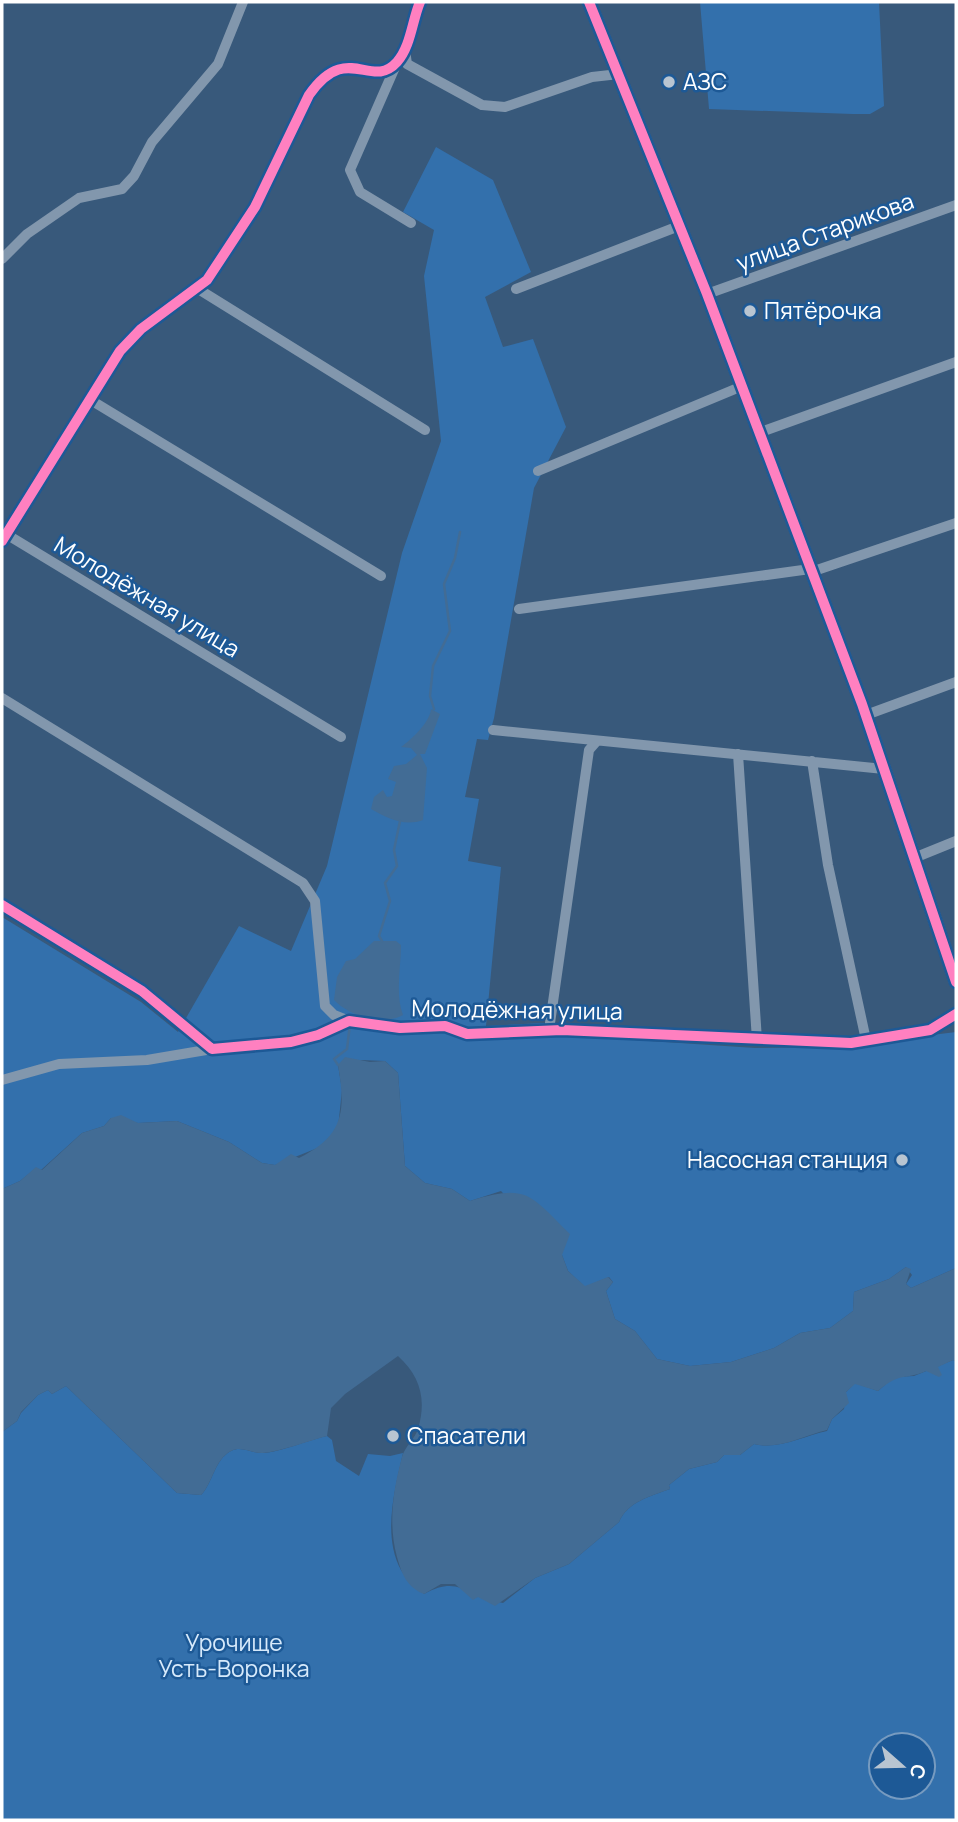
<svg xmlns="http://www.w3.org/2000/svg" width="958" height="1822" font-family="Manrope,sans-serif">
  <rect width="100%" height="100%" fill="#38597b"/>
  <!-- green -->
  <path fill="#3370ac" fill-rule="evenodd" d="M700,2H879L884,106L870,114H853L709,109Z
    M436,147L493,180L531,272L485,297L503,347L533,339L566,427L534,488L494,718L488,740L477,739L465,797L479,799L468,861L501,867L486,1026L544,1023V1034L755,1048L835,1047L956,1032V1268L911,1288L906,1284L912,1275L906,1267L889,1279L854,1292L853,1311L830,1328L800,1333L774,1348L731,1362L690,1366L657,1359L635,1331L615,1319L606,1291L613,1282L609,1277L585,1287L568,1271L562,1255L501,1191L470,1201L452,1189L425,1183L405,1166L398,1073L385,1061L362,1060L338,1065L342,1090L338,1128L320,1147L275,1165L262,1163L229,1142L177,1121L138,1123L111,1118L104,1126L82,1133L41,1170L36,1168L20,1181L2,1189V917L141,1002L178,1032L239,926L291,951L327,866L402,553L441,441L424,276L434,230L403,212Z
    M953,1360L956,1361V1820H2V1432L17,1421L21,1413L38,1395L48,1390L52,1394L66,1386L177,1493L201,1495C213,1483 214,1460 231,1451C242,1445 252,1454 263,1453C280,1452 309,1440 327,1436L332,1440L336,1461L359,1476L368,1454L390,1456L403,1453C395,1489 382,1535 401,1570C406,1579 417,1587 424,1594C460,1574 466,1597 503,1603L535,1578L569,1564L619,1522C627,1502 651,1496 670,1489L669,1485L689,1469L717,1462L724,1455H740L754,1444C779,1450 803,1436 827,1431L832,1419L844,1409L846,1392L855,1383L878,1391L894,1377L914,1376ZM881,1745H923V1787H881Z"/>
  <!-- water -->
  <path fill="#426c95" d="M431,709L440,714L425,754H420L427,768L423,820C404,827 387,818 371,809L374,797L383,790L387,797L392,796L396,782L388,779L394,766L406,764L417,755L411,748L401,747C412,739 430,722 431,709Z
    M374,941H396L401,945C401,967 395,994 403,1015C383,1026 349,1016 334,1000L337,977L346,961L355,959Z
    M345,1057L370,1062L385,1061L398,1073L405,1166L425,1183L452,1189L470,1201C528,1183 530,1195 570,1234L562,1255L568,1271L585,1286L608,1277L613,1282L606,1291L615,1319L635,1331L657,1359L690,1366L731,1362L774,1348L800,1333L830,1328L853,1311L854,1292L889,1279L906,1267L911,1269L906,1284L911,1288L956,1268V1361L953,1360L938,1367L942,1375L939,1377L926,1371C903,1381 902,1371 878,1391L855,1384L846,1392L849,1403L832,1419L827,1430C803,1436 779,1450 754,1444L740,1455H724L717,1462L689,1469L669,1485L670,1489C651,1496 627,1502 619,1522L569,1564L535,1578L495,1606L478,1597L473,1600L455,1584H441L424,1594C407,1587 402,1575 397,1557C388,1524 393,1490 402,1457C405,1446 415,1439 418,1429C427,1399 420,1376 398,1356L345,1394L331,1408L327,1436C308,1441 282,1451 263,1453C252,1454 242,1445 231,1451C214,1460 213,1483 201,1495L177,1493L66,1386L52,1394L48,1390L38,1395L21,1412L17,1421L2,1432V1189L20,1181L36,1167L42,1170L82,1133L104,1126L111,1118L121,1115L138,1123L177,1121L229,1142L262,1163L275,1165L291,1154L299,1158C344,1136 346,1111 338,1065Z"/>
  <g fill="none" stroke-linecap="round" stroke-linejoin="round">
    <!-- stream -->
    <path stroke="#426c95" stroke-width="2.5" d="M434,709L430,696L433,666L450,631L444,584L455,558L460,532
      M382,941L379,936L390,901L385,883L397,866L394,850L400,821
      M338,1065L334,1059L347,1049L350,1024"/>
    <!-- street -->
    <path stroke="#8297ad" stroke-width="10" d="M405,50L407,64L482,105L505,107L592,77L619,74
      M396,65L350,170L360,192L411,223
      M2,259L27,234L79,198L122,189L134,176L152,142L218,64L243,2
      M195,287L425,430
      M516,289L679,226
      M707,294L956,205
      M89,399L381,576
      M758,433L956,362
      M538,471L740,387
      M6,534L341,737
      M2,541L120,351L141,329L207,280L255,207L309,95C347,40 371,91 397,62C411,46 412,21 420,2
      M811,572L956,523
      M519,609L810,569
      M2,698L303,883L315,901L325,1006L334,1015L349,1021
      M866,715L956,682
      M493,730L884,769
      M738,754L757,1040
      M812,761L828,865L866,1040
      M914,858L956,841
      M2,905L142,991L212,1049L291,1042L318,1035L349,1021L400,1028L445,1026L467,1034L562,1030L851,1043L930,1030L956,1014
      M549,1030L589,750L596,742
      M2,1080L59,1064L147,1060L212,1049"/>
    <!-- secondary -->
    <path stroke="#7d93aa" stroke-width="14" d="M589,2L707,294L862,704L956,982"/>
    <!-- cycleway casing -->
    <g stroke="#1d5996" stroke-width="15">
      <path id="cycleway" d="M589,2L707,294L862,704L956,982
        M2,541L120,351L141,329L207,280L255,207L309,95C347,40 371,91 397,62C411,46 412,21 420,2
        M2,905L142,991L212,1049L291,1042L318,1035L349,1021L400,1028L445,1026L467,1034L562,1030L851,1043L930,1030L956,1014"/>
    </g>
    <!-- cycleway -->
    <use href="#cycleway" stroke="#ff80c0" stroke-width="10"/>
  </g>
  <!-- markers -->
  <g fill="#b9c5d1" stroke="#1d5996" stroke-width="2.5">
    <circle cx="669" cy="82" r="7"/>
    <circle cx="750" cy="311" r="7"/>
    <circle cx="902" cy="1160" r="7"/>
    <circle cx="393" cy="1436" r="7"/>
  </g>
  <g text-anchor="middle" stroke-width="5" stroke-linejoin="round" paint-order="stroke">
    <!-- poi labels -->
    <g font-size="23" fill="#fff" stroke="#1d5996" text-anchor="start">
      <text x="683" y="90">АЗС</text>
      <text x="764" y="319">Пятёрочка</text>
      <text x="888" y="1168" text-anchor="end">Насосная станция</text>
      <text x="407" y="1444">Спасатели</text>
    </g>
    <!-- street labels -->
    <g font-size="23" fill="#fff" stroke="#1d5996">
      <text transform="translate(825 232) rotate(-20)" y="8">улица Старикова</text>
      <text transform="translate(147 597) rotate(31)" y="8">Молодёжная улица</text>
      <text transform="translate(517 1010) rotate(1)" y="8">Молодёжная улица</text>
    </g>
    <!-- park labels -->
    <g font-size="23" fill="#d7eafb" stroke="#1d5996">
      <text x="234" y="1651">Урочище<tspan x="234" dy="26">Усть-Воронка</tspan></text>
    </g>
  </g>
  <!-- border -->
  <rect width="958" height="1822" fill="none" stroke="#ffffff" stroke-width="7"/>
  <!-- north arrow -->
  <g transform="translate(902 1766) rotate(110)"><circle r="33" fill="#1d5996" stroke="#779bc0" stroke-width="2"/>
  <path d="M0-5L12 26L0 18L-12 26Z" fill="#b9c5d1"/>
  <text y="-10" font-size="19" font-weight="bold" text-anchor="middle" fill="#ffffff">С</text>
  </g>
</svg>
